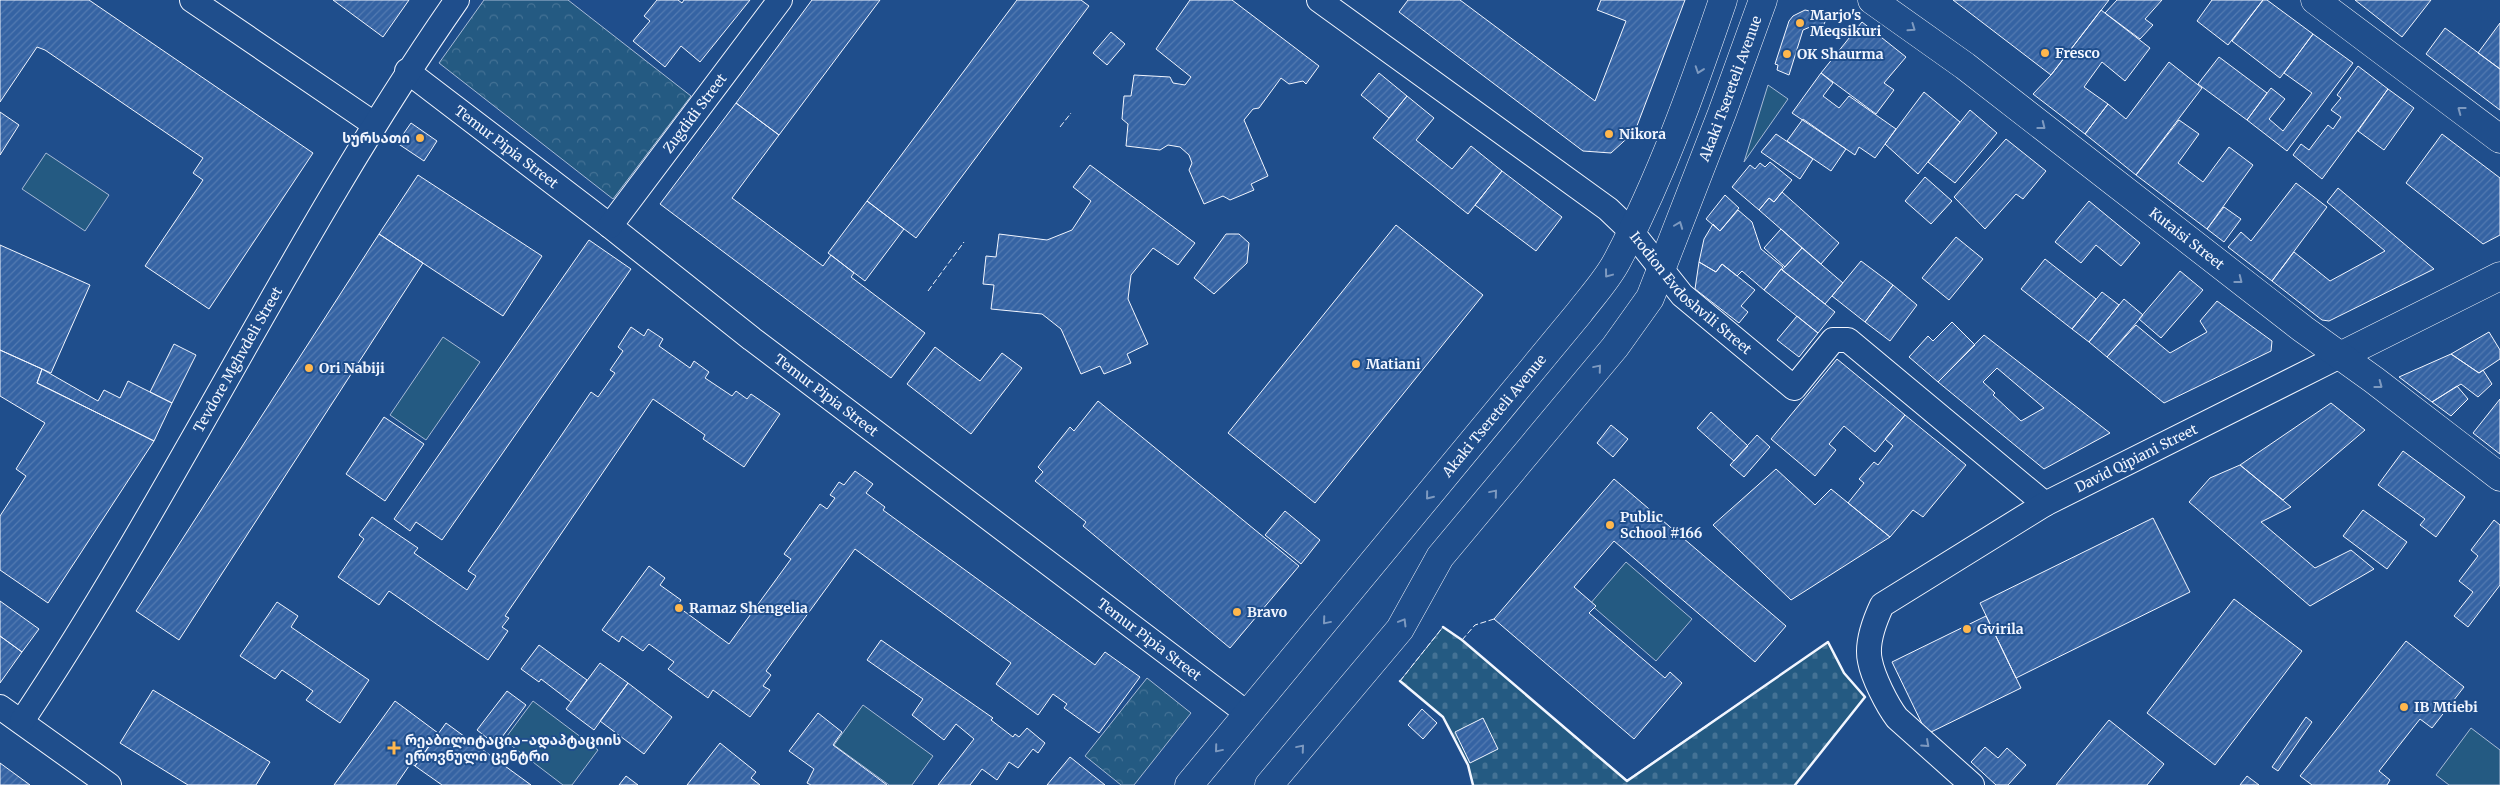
<svg xmlns="http://www.w3.org/2000/svg" width="2500" height="785" font-family="Merriweather,'Noto Sans Georgian',serif">
  <defs>
    <pattern id="cemetery-stones" width="16" height="16" patternUnits="userSpaceOnUse" patternTransform="scale(1.25)"><rect width="16" height="16" fill="#245a82"/><path d="M2 7V4a2 2 0 0 1 4 0v3zM10 15v-3a2 2 0 0 1 4 0v3z" fill="#447295"/></pattern>
    <pattern id="park-crowns" width="20" height="18" patternUnits="userSpaceOnUse" patternTransform="scale(1.25)"><rect width="20" height="18" fill="#245a82"/><path d="M2 6a3 3 0 1 1 6 0M12 15a3 3 0 1 1 6 0" fill="none" stroke="#447295"/></pattern>
    <pattern id="building-hatch" width="6" height="6" patternUnits="userSpaceOnUse" patternTransform="scale(1.25)"><rect width="6" height="6" fill="#3563a3"/><path d="M-1 1l2-2M0 6l6-6M5 7l2-2" fill="none" stroke="#537ab1"/></pattern>
  </defs>
  <rect width="100%" height="100%" fill="#1f4e8c"/>
  <!-- green -->
  <path fill="#245a82" stroke="#a8bbd7" d="M1768,85L1788,99L1744,162Z
    M46,153L109,195L85,231L22,189Z
    M443,337L480,362L426,440L390,415Z
    M1626,562L1692,619L1656,661L1590,604Z
    M533,701L598,750L572,785H563L504,740Z
    M863,705L933,756L912,785H889L834,745Z
    M2471,728L2500,750V785H2449L2436,775Z"/>
  <!-- cemetery -->
  <path fill="url(#cemetery-stones)" stroke="#a8bbd7" d="M1443,627L1462,640L1627,780L1828,642L1844,673L1865,697L1795,785H1473L1468,765L1443,717L1400,681Z"/>
  <!-- park -->
  <path fill="url(#park-crowns)" stroke="#a8bbd7" d="M484,0H568L691,96L613,199L439,63Z
    M1147,678L1191,713L1134,785H1121L1085,756Z"/>
  <!-- building -->
  <path fill="url(#building-hatch)" stroke="#f2f6ff" fill-rule="evenodd" d="M0,0H89L313,153L209,309L145,266L203,180L193,173L203,158L45,50L37,47L0,102Z
    M333,0H409L383,37Z
    M657,0H678L682,3L684,0H750L700,62L681,46L665,67L633,41L650,21L644,16Z
    M812,0H880L779,135L736,103Z
    M1017,0H1081L1089,6L916,238L867,201Z
    M1190,0H1232L1319,66L1306,84L1303,81L1289,84L1281,78L1259,108L1253,109L1244,120L1268,176L1251,184L1254,190L1230,200L1223,196L1204,204L1189,170L1192,163L1189,155L1180,147L1168,145L1160,150L1126,146L1128,124L1122,119L1124,96H1131L1134,75L1170,77L1173,83L1185,85L1191,77L1156,49Z
    M1408,0H1460L1595,101L1626,21L1597,10L1601,0H1685L1635,131L1611,153L1583,151L1399,12Z
    M1953,0H2109L2051,75Z
    M2117,0H2162L2145,19L2153,25L2140,39L2105,13Z
    M2212,0H2263L2228,45L2197,21Z
    M2263,0H2267L2313,34L2280,78L2232,41Z
    M2355,0H2431L2402,37Z
    M1805,10L1828,15L1821,31L1810,27L1803,30L1789,75L1777,70L1778,65L1775,64L1789,21L1793,16Z
    M2101,10L2150,48L2125,81L2102,62L2084,87L2108,104L2085,134L2033,94L2051,75Z
    M1862,22L1906,57L1884,83L1894,90L1876,114L1821,73Z
    M2500,23V69L2478,53Z
    M2445,28L2500,69V110L2426,54Z
    M1111,32L1125,44L1107,65L1093,53Z
    M2313,34L2353,63L2287,151L2247,120L2271,88L2285,99L2269,119L2283,131L2312,93L2284,73Z
    M2219,57L2267,93L2247,120L2198,84Z
    M2169,62L2202,88L2136,175L2085,134L2108,104L2126,119Z
    M2358,66L2388,89L2322,179L2293,155L2301,144L2309,150L2328,125L2333,129L2341,117L2331,110L2341,98L2337,95Z
    M1379,73L1407,96L1389,118L1361,95Z
    M1821,73L1833,83L1823,96L1839,108L1849,96L1896,129L1875,158L1859,147L1855,155L1792,113Z
    M2388,89L2414,108L2384,150L2358,131Z
    M1924,92L1960,122L1918,174L1885,144Z
    M1407,96L1434,118L1416,140L1452,169L1471,146L1502,171L1468,214L1373,138Z
    M736,103L779,135L732,198L823,266L831,255L854,273L851,277L925,333L891,378L660,204Z
    M1970,110L1997,133L1955,183L1928,162Z
    M0,112L19,125L0,155Z
    M1803,119L1846,149L1831,171L1787,141Z
    M2179,120L2199,134L2178,163L2203,182L2229,147L2253,165L2207,229L2136,175Z
    M411,123L437,141L424,161L397,143Z
    M1776,134L1813,159L1800,179L1761,152Z
    M2442,134L2500,178V235L2483,244L2406,183Z
    M2006,139L2046,171L2023,199L2016,194L1985,229L1954,197Z
    M1770,162L1792,180L1774,202L1769,198L1759,210L1732,187L1750,165L1755,169L1760,163L1765,167Z
    M1090,165L1195,243L1178,265L1153,248L1131,275L1128,299L1148,344L1127,354L1131,363L1104,374L1100,366L1081,374L1061,329L1042,314L991,309L994,285L983,284L986,256L996,257L999,234L1047,240L1072,230L1091,201L1073,187Z
    M1502,171L1562,217L1536,251L1475,205Z
    M418,175L542,256L503,316L379,234Z
    M1925,177L1952,201L1931,224L1905,201Z
    M2296,183L2327,207L2272,281L2228,247L2241,232L2251,241Z
    M2338,188L2434,269L2329,321L2322,320L2272,281L2294,252L2330,281L2385,251L2327,202Z
    M1782,192L1839,243L1821,264L1759,210L1769,198L1774,202Z
    M1725,195L1739,208L1720,231L1706,219Z
    M867,201L904,229L865,281L828,253Z
    M2089,201L2140,243L2121,266L2096,245L2081,263L2055,242Z
    M2224,207L2241,219L2224,242L2207,229Z
    M1738,210L1752,222L1761,249L1783,267L1764,290L1742,271L1737,276L1722,264L1716,272L1699,262L1704,239L1713,224L1720,231Z
    M1396,225L1483,295L1315,503L1228,433Z
    M1781,229L1802,248L1785,267L1764,248Z
    M379,234L423,263L179,640L136,611Z
    M1226,234H1239L1249,243L1247,263L1214,294L1194,278Z
    M1956,237L1983,259L1949,300L1922,278Z
    M589,240L631,269L442,540L416,522L410,531L394,519Z
    M0,245L90,285L51,373L0,350Z
    M1802,248L1843,283L1825,304L1782,270Z
    M2045,259L2096,299L2072,329L2021,289Z
    M1861,261L1893,285L1865,322L1832,296Z
    M1699,262L1716,272L1722,264L1755,290L1741,306L1748,312L1739,323L1695,289Z
    M1781,269L1835,312L1818,333L1764,290Z
    M2180,271L2203,290L2161,338L2139,319Z
    M1893,285L1917,305L1890,341L1865,322Z
    M2102,292L2119,305L2089,342L2072,329Z
    M2124,299L2143,315L2107,357L2089,342Z
    M2217,301L2272,341L2271,351L2164,403L2107,357L2136,325L2170,353L2207,332L2200,321Z
    M1797,316L1818,333L1799,357L1777,340Z
    M1952,322L1975,345L1938,382L1909,357L1928,336L1933,341Z
    M631,327L644,336L648,329L663,339L659,346L690,368L694,361L709,372L705,378L732,396L736,391L747,399L751,394L780,414L744,467L703,439L705,435L653,399L505,616L509,618L502,627L508,631L488,660L389,591L379,605L338,577L364,539L359,535L372,517L418,548L414,553L467,590L476,576L468,571L502,522L591,392L598,397L615,373L610,370L623,351L618,347Z
    M2489,332L2500,350V359L2479,373L2451,354Z
    M1984,335L2110,433L2044,469L1938,382ZM1997,368L2044,408L2021,421L1993,395L1995,393L1983,382Z
    M174,344L196,355L172,403L150,392Z
    M935,347L980,381L1002,353L1022,368L971,434L907,384Z
    M0,350L42,369L37,383L154,441L48,603L0,570V516L26,476L16,469L45,423L0,396Z
    M2451,354L2479,373L2483,370L2492,384L2478,397L2461,384L2432,402L2399,377Z
    M1837,359L1905,415L1875,452L1844,426L1829,444L1836,450L1815,476L1771,439Z
    M42,369L98,401L104,390L120,398L128,381L172,403L154,441L37,383Z
    M2457,386L2468,399L2451,416L2432,402Z
    M2500,399V454L2473,433Z
    M1098,401L1299,566L1230,648L1083,526L1086,522L1035,481L1043,472L1038,467L1070,427L1074,431Z
    M2331,403L2365,430L2283,500L2240,465Z
    M1711,412L1748,446L1734,461L1697,428Z
    M1905,415L1966,465L1923,517L1913,510L1890,537L1848,503L1864,483L1859,479L1874,462L1878,465L1893,446L1885,439Z
    M384,417L424,444L385,501L346,474Z
    M1611,425L1628,439L1613,457L1597,443Z
    M1757,435L1770,447L1744,477L1730,465Z
    M2403,451L2465,497L2436,537L2420,525L2425,519L2378,485Z
    M2240,465L2291,507L2261,522L2315,568L2351,550L2374,569L2310,606L2189,502L2210,478Z
    M1776,469L1815,505L1831,489L1890,537L1791,600L1713,525Z
    M855,471L873,484L866,493L885,507L883,510L1095,665L1105,652L1140,677L1099,733L1064,708L1067,704L1053,694L1038,715L996,684L1011,663L855,549L766,671L771,675L763,686L770,690L750,717L713,690L708,698L668,669L674,662L649,644L643,651L622,636L619,642L602,630L649,566L665,578L660,585L681,600L677,606L729,644L791,559L784,554L820,504L827,509L835,498L830,495L839,482L844,485Z
    M1614,479L1786,626L1755,662L1614,541L1574,587L1596,606L1589,613L1665,678L1670,672L1682,683L1634,739L1494,619Z
    M2363,510L2407,542L2387,569L2343,536Z
    M1285,511L1320,540L1301,564L1265,535Z
    M2153,518L2190,592L2016,678L1980,603Z
    M2494,520L2500,525V585L2468,627L2454,616L2473,592L2459,581L2478,556L2471,550Z
    M2234,599L2302,651L2215,765L2147,713Z
    M0,601L39,629L22,652L0,636Z
    M277,602L298,616L291,627L369,680L340,723L306,700L313,691L282,670L275,679L240,656Z
    M1986,616L2021,688L1927,734L1892,662Z
    M0,636L22,652L0,683Z
    M881,640L993,718L991,720L1013,737L1015,734L1019,737L1027,728L1045,743L1038,753L1033,749L1018,768L1009,762L997,780L982,769L970,785H938L974,739L956,724L944,740L912,715L923,699L867,660Z
    M2406,641L2464,687L2432,728L2420,719L2379,771L2390,780L2387,785H2312L2300,776Z
    M539,645L587,680L571,702L541,679L539,682L521,669Z
    M600,663L628,683L594,730L566,709Z
    M628,683L672,717L644,754L600,721Z
    M153,690L270,762L256,785H188L120,743Z
    M507,691L526,705L496,745L477,730Z
    M395,701L438,733L415,766L411,763L396,785H334Z
    M1422,709L1437,723L1423,739L1408,725Z
    M818,713L842,732L833,745L887,785H811L807,783L814,769L789,751Z
    M2306,717L2312,722L2278,771L2272,767Z
    M1483,718L1498,749L1470,763L1455,732Z
    M2109,720L2164,764L2147,785H2056Z
    M446,723L531,785H442L415,766Z
    M720,743L756,772L751,778L760,785H687Z
    M1985,747L1998,758L2007,748L2026,765L2008,785H1996L1971,762Z
    M1070,757L1105,785H1047Z
    M0,763L30,785H0Z
    M626,776L638,785H619Z
    M2247,776L2259,785H2240Z"/>
  <g fill="none" stroke-linecap="round" stroke-linejoin="round">
    <!-- minor casing -->
    <g stroke="#f2f6ff" stroke-width="26">
      <g id="minor">
        <path d="M192,0L374,124"/>
        <path id="s1" d="M1319,0L1608,209L1631,231L1682,295L1794,388L1833,340H1848L2045,504"/>
        <path id="s2" d="M407,71L610,226L752,339L1248,714"/>
        <path id="s3" d="M610,226L780,0"/>
        <path d="M0,707L109,785"/>
        <path id="s4" d="M22,721C178,488 296,231 457,0"/>
        <path id="s5" d="M1972,785L1897,718C1887,705 1873,677 1870,661C1866,644 1875,620 1882,605L2045,504L2340,356"/>
      </g>
    </g>
    <!-- tertiary casing -->
    <g stroke="#f2f6ff" stroke-width="29">
      <path id="tertiary" d="M2340,356L2500,276"/>
    </g>
    <!-- secondary casing -->
    <g stroke="#f2f6ff" stroke-width="29">
      <g id="secondary">
        <path id="s6" d="M1872,0L1965,66L2303,329L2374,380L2500,477"/>
        <path d="M2315,0L2500,139"/>
        <path id="s7" d="M1189,785L1579,313C1591,297 1607,280 1617,261C1661,178 1693,88 1723,0"/>
        <path id="s8" d="M1269,785L1400,629L1440,557L1615,347L1650,298L1722,113L1763,0"/>
      </g>
    </g>
    <!-- minor -->
    <use href="#minor" stroke="#1f4e8c" stroke-width="24"/>
    <!-- tertiary -->
    <use href="#tertiary" stroke="#1f4e8c" stroke-width="28"/>
    <!-- secondary -->
    <use href="#secondary" stroke="#1f4e8c" stroke-width="28"/>
    <!-- fence -->
    <path stroke="#f2f6ff" stroke-width="1" stroke-dasharray="6 2.5" stroke-linecap="butt" d="M1060,127L1071,113
      M928,291L964,242
      M1462,640L1475,625L1494,619
      M1400,681L1443,627"/>
    <!-- wall -->
    <path stroke="#f2f6ff" stroke-width="2.5" d="M1443,627L1462,640L1627,781L1828,642L1844,673L1865,697L1795,785
      M1400,681L1443,717L1468,765L1473,785"/>
  </g>
  <!-- one-way arrows -->
  <defs><path id="oneway-chevron" d="M-2-3.5L2.5 0L-2 3.5" fill="none" stroke-width="1.6" stroke-linecap="round" stroke-linejoin="round" transform="scale(1.25)"/></defs>
  <g stroke="#7e9ac0">
    <use href="#oneway-chevron" transform="translate(1912 28) rotate(35)"/>
    <use href="#oneway-chevron" transform="translate(1699 70) rotate(109)"/>
    <use href="#oneway-chevron" transform="translate(2461 110) rotate(-143)"/>
    <use href="#oneway-chevron" transform="translate(2042 126) rotate(38)"/>
    <use href="#oneway-chevron" transform="translate(1679 225) rotate(-69)"/>
    <use href="#oneway-chevron" transform="translate(1608 274) rotate(127)"/>
    <use href="#oneway-chevron" transform="translate(2239 280) rotate(38)"/>
    <use href="#oneway-chevron" transform="translate(1598 368) rotate(-50)"/>
    <use href="#oneway-chevron" transform="translate(2379 385) rotate(37)"/>
    <use href="#oneway-chevron" transform="translate(1494 493) rotate(-50)"/>
    <use href="#oneway-chevron" transform="translate(1429 496) rotate(129)"/>
    <use href="#oneway-chevron" transform="translate(1326 621) rotate(130)"/>
    <use href="#oneway-chevron" transform="translate(1403 622) rotate(-59)"/>
    <use href="#oneway-chevron" transform="translate(1926 744) rotate(42)"/>
    <use href="#oneway-chevron" transform="translate(1301 748) rotate(-50)"/>
    <use href="#oneway-chevron" transform="translate(1218 749) rotate(130)"/>
  </g>
  <!-- markers -->
  <g fill="#ffb74d" stroke="#1f4e8c" stroke-width="2">
    <circle cx="1800" cy="23" r="5"/>
    <circle cx="2045" cy="53" r="5"/>
    <circle cx="1787" cy="54" r="5"/>
    <circle cx="1609" cy="134" r="5"/>
    <circle cx="420" cy="138" r="5"/>
    <circle cx="1356" cy="364" r="5"/>
    <circle cx="309" cy="368" r="5"/>
    <circle cx="1610" cy="525" r="5"/>
    <circle cx="679" cy="608" r="5"/>
    <circle cx="1237" cy="612" r="5"/>
    <circle cx="1967" cy="629" r="5"/>
    <circle cx="2404" cy="707" r="5"/>
    <path d="M391.5 740.5h5v5h5v5h-5v5h-5v-5h-5v-5h5z"/>
  </g>
  <g text-anchor="middle" stroke-width="4" stroke-linejoin="round" paint-order="stroke">
    <!-- poi labels -->
    <g font-size="14" font-weight="bold" fill="#f2f6ff" stroke="#1f4e8c" text-anchor="start">
      <text x="1810" y="20">Marjo's<tspan x="1810" dy="16">Meqsikuri</tspan></text>
      <text x="2055" y="58">Fresco</text>
      <text x="1797" y="59">OK Shaurma</text>
      <text x="1619" y="139">Nikora</text>
      <text x="410" y="143" text-anchor="end">სურსათი</text>
      <text x="1366" y="369">Matiani</text>
      <text x="319" y="373">Ori Nabiji</text>
      <text x="1620" y="522">Public<tspan x="1620" dy="16">School #166</tspan></text>
      <text x="689" y="613">Ramaz Shengelia</text>
      <text x="1247" y="617">Bravo</text>
      <text x="1977" y="634">Gvirila</text>
      <text x="2414" y="712">IB Mtiebi</text>
      <text x="405" y="745">რეაბილიტაცია-ადაპტაციის<tspan x="405" dy="16">ეროვნული ცენტრი</tspan></text>
    </g>
    <!-- street labels -->
    <g font-size="14" fill="#f2f6ff" stroke="#1f4e8c">
      <text dy="5" stroke="none"><textPath href="#s8" startOffset="844">Akaki Tsereteli Avenue</textPath></text>
      <text dy="5" stroke="none"><textPath href="#s3" startOffset="141">Zugdidi Street</textPath></text>
      <text dy="5" stroke="none"><textPath href="#s2" startOffset="125">Temur Pipia Street</textPath></text>
      <text dy="5" stroke="none"><textPath href="#s6" startOffset="395">Kutaisi Street</textPath></text>
      <text dy="5" stroke="none"><textPath href="#s1" startOffset="475">Irodion Evdoshvili Street</textPath></text>
      <text dy="5" stroke="none"><textPath href="#s4" startOffset="421">Tevdore Mghvdeli Street</textPath></text>
      <text dy="5" stroke="none"><textPath href="#s2" startOffset="530">Temur Pipia Street</textPath></text>
      <text dy="5" stroke="none"><textPath href="#s7" startOffset="479">Akaki Tsereteli Avenue</textPath></text>
      <text dy="5" stroke="none"><textPath href="#s5" startOffset="516">David Qipiani Street</textPath></text>
      <text dy="5" stroke="none"><textPath href="#s2" startOffset="935">Temur Pipia Street</textPath></text>
    </g>
  </g>
</svg>
